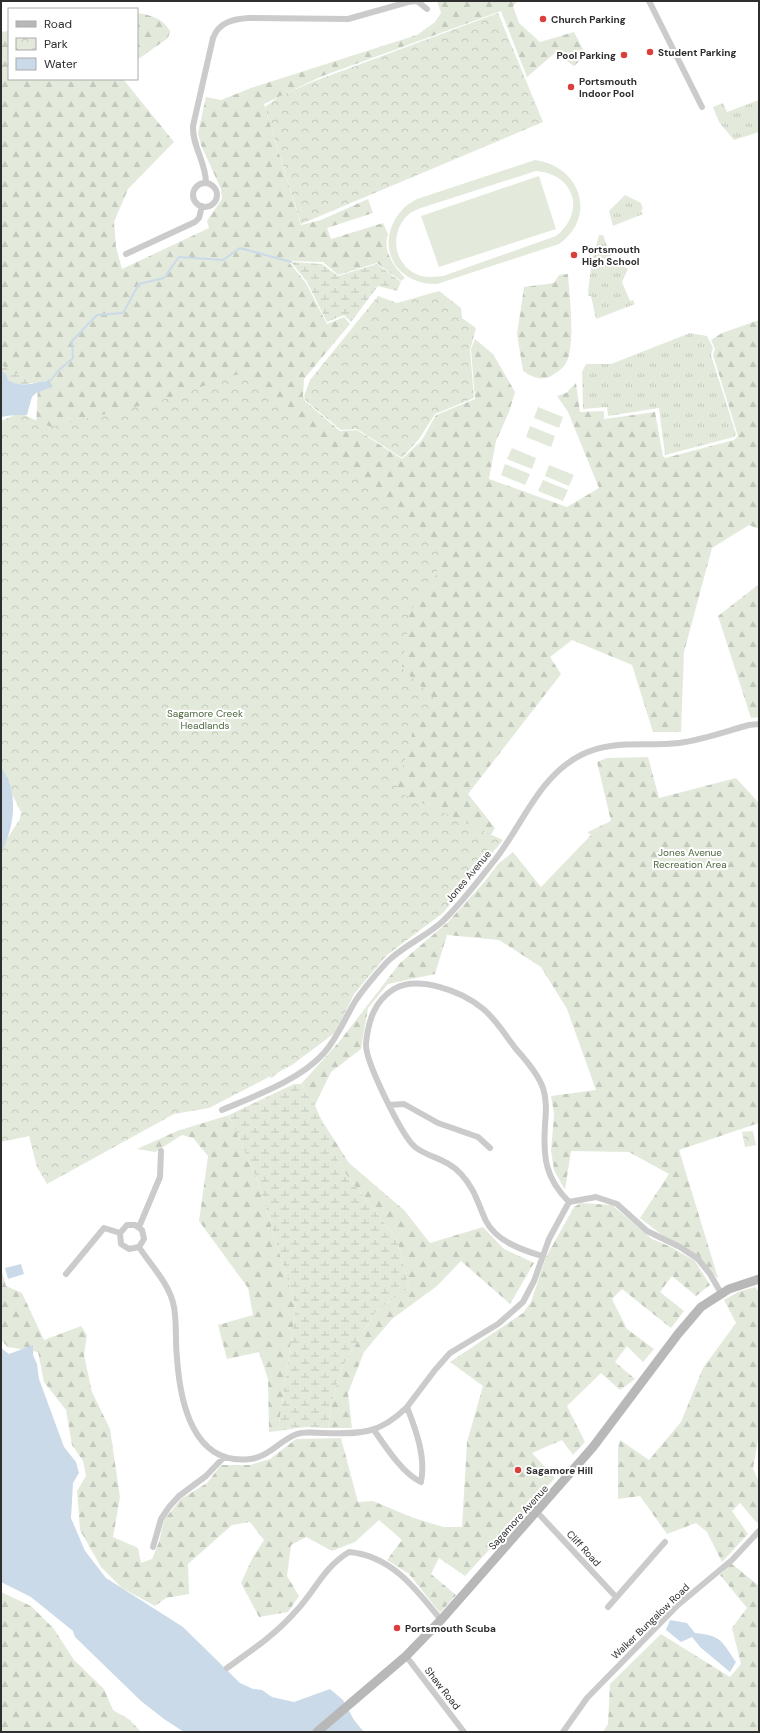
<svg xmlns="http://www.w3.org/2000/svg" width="760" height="1733" font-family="'DM Sans',sans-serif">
  <defs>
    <pattern id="grass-tufts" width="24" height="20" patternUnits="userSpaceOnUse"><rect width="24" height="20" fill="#e3eadc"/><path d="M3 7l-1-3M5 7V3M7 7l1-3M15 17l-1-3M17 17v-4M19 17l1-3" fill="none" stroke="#c3c9bd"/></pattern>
    <pattern id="forest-firs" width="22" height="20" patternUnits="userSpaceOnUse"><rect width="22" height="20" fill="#e3eadc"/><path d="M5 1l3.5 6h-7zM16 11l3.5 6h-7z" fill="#c3c9bd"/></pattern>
    <pattern id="wetland-marsh" width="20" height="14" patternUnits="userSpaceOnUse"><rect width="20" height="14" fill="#e3eadc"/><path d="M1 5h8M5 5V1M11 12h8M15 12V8" fill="none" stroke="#c3c9bd"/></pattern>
    <pattern id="park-crowns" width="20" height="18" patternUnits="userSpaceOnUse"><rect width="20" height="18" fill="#e3eadc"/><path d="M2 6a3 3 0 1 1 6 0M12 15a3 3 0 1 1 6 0" fill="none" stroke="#c3c9bd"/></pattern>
  </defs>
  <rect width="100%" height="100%" fill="#fff"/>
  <!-- grass -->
  <path fill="url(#grass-tufts)" d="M759,100V132L734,140L719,122L713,107L723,103L727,112Z
    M625,195L641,203L643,209L641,210L643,214L613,226L609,211Z
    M599,235H603L612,259L628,269L622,282L630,301L633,300L635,304L596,319L591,296H588C589,275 593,256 599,235Z
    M690,333L707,336L713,348L711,355L736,434L734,437L665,455L659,408L608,416L607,407L583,409L582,372L586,364H611Z"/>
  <!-- forest -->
  <path fill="url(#forest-firs)" d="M437,1H518L513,6L519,23L540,42L574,32L586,55L574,66L555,53L527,77L501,11L320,77L264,104L301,225L321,220L368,199L373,213L327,228L331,239L383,223L388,234C382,251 394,266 405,278L401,281L377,263L338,275L323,262L288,261L306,283L327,324L344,317L350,324L304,379L303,396L306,402L340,431L357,430L402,459L422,440L436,415L475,399L471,349L475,339L493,354L515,392L509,412L496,441L489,479L567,507L599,488L568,412L557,396L566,393L576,383L580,412L604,411V419L655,412L663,456L665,458L734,440L738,436L713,355L715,349L711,340L722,333L759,320V529L749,525L712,548L684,652L681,732H653L632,665L572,640L550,657L561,674L468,794L495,828L460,889L353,985L317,1039L272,1078L227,1057L33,487L38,386L1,365V32L9,31V79H123L174,142L128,189L114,222L116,247L122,269L209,228L207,221L222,199L221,189L201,145L198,133L206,97L221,100L251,88L417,35L435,22L441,13Z
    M137,13C151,15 162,18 170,31L168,38L137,60Z
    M568,274C569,294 577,351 564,366C562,369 557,372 554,374C544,382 533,378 523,371L517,334L524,287L554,283L559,275Z
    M759,584V717L751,718L718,616Z
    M648,757L659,798L736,778L759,803V1123L679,1150L718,1278L640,1218L669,1174L629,1152L571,1151L565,1190L554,1170L551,1151L554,1114L551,1096L596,1090L567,1009L541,967L499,940L447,935L435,974L388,984L368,1008L361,1049L331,1072L315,1105L301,1084L339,1042L400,963L448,922L486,880L498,864L513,852L541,887L591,835L588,832L611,821L597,762L607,758Z
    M229,1115L258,1182L296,1308L278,1431L269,1432L268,1379L259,1352L227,1359L218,1325L253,1315L248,1288L199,1221L208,1156L193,1138L182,1135L155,1152L137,1149L177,1131Z
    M319,1116L349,1163L404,1210L430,1243L483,1227L504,1249L534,1263L510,1304L461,1261L437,1286L392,1319L364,1352L348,1393L352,1428H328L331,1405L342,1367L376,1311L409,1288L397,1239L342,1169Z
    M581,1203L612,1205L652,1239L669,1246L695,1261L710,1285L696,1296L672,1276L660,1292L684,1311L671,1328L622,1289L612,1299L627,1329L654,1349L643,1362L627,1346L615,1362L635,1379L620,1390L601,1373L567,1406L585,1442L573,1455L562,1440L532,1453L555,1478L465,1576L439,1558L431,1574L456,1595L440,1613L409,1574L387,1560L402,1540L379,1520L355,1542L332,1551L306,1537L291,1545L287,1576L299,1596L288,1612L259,1617L241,1583L253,1557L264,1540L250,1522L232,1525L188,1564L189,1594L166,1598L155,1606L122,1588L101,1567L80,1530L77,1491L86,1476L83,1461L72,1445L66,1410L44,1382L38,1352L8,1347L1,1340V1268L6,1286L22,1293L44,1340L81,1326L87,1335L84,1355L92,1392L110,1429L120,1497L113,1537L138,1548L141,1563L152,1559L159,1542L164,1520L181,1499L207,1483L221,1465H250L270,1459L296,1439L341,1438L358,1502L373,1501L411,1517L443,1527H462L467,1442L483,1386L450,1362L523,1313L531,1302L546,1257L574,1207Z
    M755,1287L759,1292V1433L753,1469L759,1482V1522L757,1523L740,1503L732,1511L748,1534L722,1562L707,1532L696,1523L667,1534L640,1496L618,1499V1449L620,1440L649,1460L681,1422L703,1368L736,1323L724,1300L738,1292Z
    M731,1563L759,1586V1732H603L608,1724L610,1684L661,1634L730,1677L741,1664L732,1628L747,1608L720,1575Z
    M1,1592L31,1606L54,1629L74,1660L104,1689L113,1710L130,1720L141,1732H1Z"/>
  <!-- wetland -->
  <path fill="url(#wetland-marsh)" d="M291,262L322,264L338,276L377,264L401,282L397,291L378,286L351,322L344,315L327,322L307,282Z
    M1,365L33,383L19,385L8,380L7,375L1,370Z
    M294,1084H301L315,1105L342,1169L397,1239L409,1288L376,1311L342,1367L331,1405L328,1428L305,1427L278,1431L296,1308L258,1182L229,1115Z"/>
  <!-- park -->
  <path fill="url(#park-crowns)" d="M498,13L543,122L301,224L265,107L280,96L312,82Z
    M439,291L461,308L462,318L476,328L470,350L474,398L435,414L419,439L402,458L357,429L341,430L306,401L304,396L310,380L378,296L397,303Z
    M241,373L400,513L410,517L411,523L441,549L436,576L410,611L402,668L435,700L414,728L396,791L503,840L443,913L387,955L354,994L336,1032L292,1065L209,1108L174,1114L47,1184L37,1167L29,1136L1,1142V848L20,819L21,812L1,773V421L20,413L51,427L159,401Z
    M753,1131L756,1145L745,1147L742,1132Z"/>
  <!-- pitch -->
  <path fill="#e3eadc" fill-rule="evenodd" d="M535,160C580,166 598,216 559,244L437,284C394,285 373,243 402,210C406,205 412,202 417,199ZM536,171C575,174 586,212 556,236L443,276C434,277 424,278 416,274C393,263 390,233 407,216C411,212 416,210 421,208Z
    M539,176L556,229L439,267L421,216Z
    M538,407L563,417L559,428L534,418Z
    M530,426L555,436L551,447L526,437Z
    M512,448L536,458L532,469L507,459Z
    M505,464L530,474L525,485L501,475Z
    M549,465L574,475L569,486L545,476Z
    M543,480L568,490L563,501L538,491Z"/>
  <!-- water -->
  <path fill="#cadae9" d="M1,370L7,375L8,380C21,388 33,383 48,381L52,387C28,396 34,392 27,415C18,415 10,415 1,417Z
    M1,767C20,793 14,827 1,854Z
    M21,1264L24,1274L8,1279L5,1268Z
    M33,1345V1355L37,1364L39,1379L64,1447L76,1462L79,1473L73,1483L71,1518L85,1551L106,1578L183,1627L240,1683L253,1689L262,1690L272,1697L294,1702L330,1689L343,1700L354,1720L364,1732H184L164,1719L141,1701L75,1637L73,1631L31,1597L1,1582V1348L9,1354Z
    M670,1620L687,1623L695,1633C723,1636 721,1641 736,1662L730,1672L700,1647L692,1637L681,1642L666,1630Z"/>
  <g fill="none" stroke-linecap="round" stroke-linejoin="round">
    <!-- stream -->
    <path stroke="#cadae9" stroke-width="2" d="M48,381L51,380L59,370L73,358L72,341L97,315L123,313L139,284L164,278L179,257L223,260L240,248L291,262"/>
    <!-- street -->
    <path stroke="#cbcbcb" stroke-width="6" d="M417,1L427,9
      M649,1L702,107
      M206,183C206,162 192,146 193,126L213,38C219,22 233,19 249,18L348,19L408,2L417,1
      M193 195a12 12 0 1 1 24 0a12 12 0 1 1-24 0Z
      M126,254L195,222L199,218L202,206
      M389,1105L404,1104L438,1123L478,1137L490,1148
      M222,1110C255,1096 300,1080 324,1053C338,1037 345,1018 356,1000C365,987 376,974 387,962C403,946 425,937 442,922C461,904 478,881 494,861C522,826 539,776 581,755C612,739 645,747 679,743C703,740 727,731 749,725L759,724
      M139,1227L160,1177L161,1151
      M139,1247L129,1249L121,1244L120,1233L127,1225H135L142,1230L144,1239L139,1247C151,1266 170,1284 174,1307C177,1323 175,1341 177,1358C180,1402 193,1466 250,1459C269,1457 280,1440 297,1434C305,1431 316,1433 324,1433C361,1434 380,1434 407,1407
      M542,1256C522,1250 496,1241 486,1221C478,1204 475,1189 461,1174C446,1158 429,1158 415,1147C402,1136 365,1061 366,1044C368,1022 374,1001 394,989C418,975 461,991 482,1008C496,1019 505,1035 516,1049C526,1060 538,1074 543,1088C547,1100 546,1112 545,1125C543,1157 545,1178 569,1202
      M66,1274L104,1228L120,1233
      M374,1430C385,1446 403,1474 421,1482C426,1457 416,1430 407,1407L435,1370L450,1353L498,1324L523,1302L534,1281L549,1239L569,1202L596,1197L617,1204L647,1231L680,1247L698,1259L710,1274L721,1293
      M537,1512L616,1597
      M153,1547L161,1519L169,1507L179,1496L206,1476L224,1457
      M608,1607L665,1542
      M406,1656L464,1732
      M227,1668C251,1651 276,1634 296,1611C315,1591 324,1567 349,1552C392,1556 416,1589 441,1620
      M563,1732L587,1698L678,1605L732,1560L759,1531"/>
    <!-- secondary -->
    <path stroke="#b8b8b8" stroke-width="9" d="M317,1732L406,1656L441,1620L593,1447L678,1334L701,1307L729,1289L759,1279"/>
  </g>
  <!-- markers -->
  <g fill="#da3f3b" stroke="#fff" stroke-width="1.5">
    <circle cx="543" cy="19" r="4"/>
    <circle cx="650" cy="52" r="4"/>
    <circle cx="624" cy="55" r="4"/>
    <circle cx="571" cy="87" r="4"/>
    <circle cx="574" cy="255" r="4"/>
    <circle cx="518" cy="1470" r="4"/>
    <circle cx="397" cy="1628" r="4"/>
  </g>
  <g text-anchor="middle" stroke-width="4" stroke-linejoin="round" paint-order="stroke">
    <!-- poi labels -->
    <g font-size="10" font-weight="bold" fill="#2e2e2e" stroke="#fff" text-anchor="start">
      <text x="551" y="23">Church Parking</text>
      <text x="658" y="56">Student Parking</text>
      <text x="616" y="59" text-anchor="end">Pool Parking</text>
      <text x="579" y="85">Portsmouth<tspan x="579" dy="12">Indoor Pool</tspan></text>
      <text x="582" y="253">Portsmouth<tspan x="582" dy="12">High School</tspan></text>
      <text x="526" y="1474">Sagamore Hill</text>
      <text x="405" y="1632">Portsmouth Scuba</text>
    </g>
    <!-- park labels -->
    <g font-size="10" fill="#4d673e" stroke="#fff">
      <text x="205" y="717">Sagamore Creek<tspan x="205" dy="12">Headlands</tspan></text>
      <text x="690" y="856">Jones Avenue<tspan x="690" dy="12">Recreation Area</tspan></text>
    </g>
    <!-- street labels -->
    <g font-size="10" fill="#2e2e2e" stroke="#fff">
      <text transform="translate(468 876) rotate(-50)" y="4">Jones Avenue</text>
      <text transform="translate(518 1517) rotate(-48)" y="4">Sagamore Avenue</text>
      <text transform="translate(584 1548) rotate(47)" y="4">Cliff Road</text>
      <text transform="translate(650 1621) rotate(-44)" y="4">Walker Bungalow Road</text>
      <text transform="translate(443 1688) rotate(52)" y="4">Shaw Road</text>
    </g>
  </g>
  <!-- border -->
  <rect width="760" height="1733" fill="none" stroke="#2e2e2e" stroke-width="4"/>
  <!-- legend -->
  <rect x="8" y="8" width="130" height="72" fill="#ffffff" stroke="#ababab"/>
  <rect x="16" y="21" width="20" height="6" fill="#b8b8b8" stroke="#ababab"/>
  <text x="44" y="28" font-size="12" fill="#2e2e2e">Road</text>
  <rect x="16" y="38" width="20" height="12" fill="url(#park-crowns)" stroke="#ababab"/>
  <text x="44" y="48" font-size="12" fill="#2e2e2e">Park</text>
  <rect x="16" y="58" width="20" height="12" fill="#cadae9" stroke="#ababab"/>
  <text x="44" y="68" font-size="12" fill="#2e2e2e">Water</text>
</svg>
